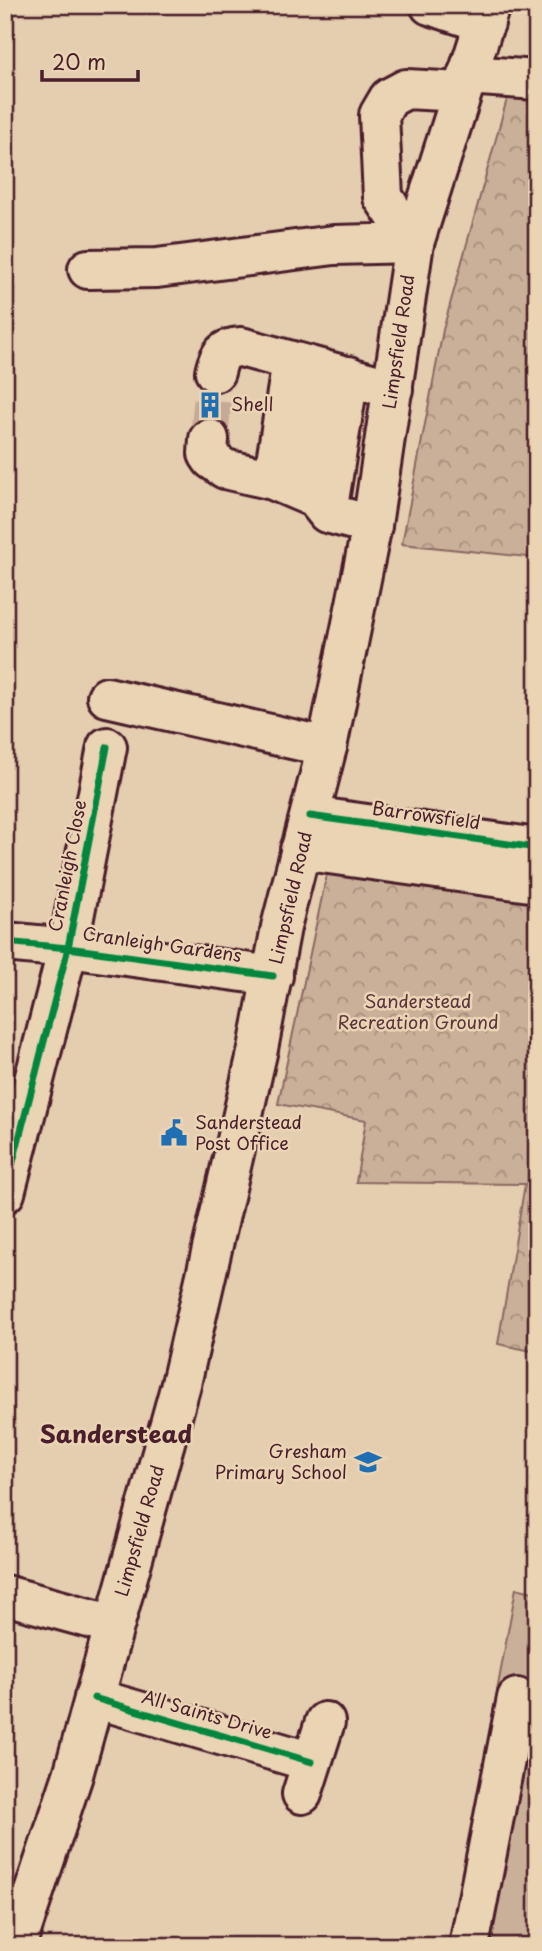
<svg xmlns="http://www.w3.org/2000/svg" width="542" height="1951" font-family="'Playpen Sans',sans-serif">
  <defs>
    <pattern id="park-crowns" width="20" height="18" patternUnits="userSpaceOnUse" patternTransform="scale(1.75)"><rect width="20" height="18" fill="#cbb099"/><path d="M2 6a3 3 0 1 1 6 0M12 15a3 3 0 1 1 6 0" fill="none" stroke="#a78f7d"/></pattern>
  </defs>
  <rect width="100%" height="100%" fill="#e5cdaf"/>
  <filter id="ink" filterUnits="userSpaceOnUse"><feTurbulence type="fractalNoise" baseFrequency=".0143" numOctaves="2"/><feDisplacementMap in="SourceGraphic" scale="14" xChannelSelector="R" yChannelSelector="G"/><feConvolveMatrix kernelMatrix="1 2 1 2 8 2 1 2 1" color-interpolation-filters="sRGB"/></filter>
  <g filter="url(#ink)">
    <!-- park -->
    <path fill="url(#park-crowns)" stroke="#8a6862" stroke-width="2" d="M510,88L537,90V558L402,544L443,330Z
      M329,864L537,874V1352L498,1344L525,1184L356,1182L366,1120L278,1104Z"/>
    <!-- pitch -->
    <path fill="#cbb099" stroke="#8a6862" stroke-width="2" d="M516,1588L537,1593V1946H450Z"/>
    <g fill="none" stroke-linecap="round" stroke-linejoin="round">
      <!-- minor-tunnel -->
      <path stroke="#c6aa95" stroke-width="38" stroke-dasharray="38 19" stroke-linecap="butt" d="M209,439L215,372"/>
      <!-- minor casing -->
      <g stroke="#4a1f2b" stroke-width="44">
        <path id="minor" d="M430,5L485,23
          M467,75L537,80
          M414,243L383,197L379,115L389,98L406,89L461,92
          M88,269L157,268L334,245L414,243
          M215,372C219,355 223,348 241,347L393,389
          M209,439L208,454L212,460L225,469L273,480L315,498L327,513L372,525
          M273,480L292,361
          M302,491L322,369
          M327,513L349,376
          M107,697L327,747
          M310,816L537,848
          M300,850L537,883
          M5,942L68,948L273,976
          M5,1193L68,948L107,747
          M5,1595L114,1625
          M94,1698L312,1762
          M302,1794L325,1722
          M469,1946L517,1698"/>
      </g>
      <!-- major casing -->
      <g stroke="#4a1f2b" stroke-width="44">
        <path id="major" d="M16,1946L73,1775L181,1384L258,1049L281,927L327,747L372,525L414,243L490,5"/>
      </g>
      <!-- minor -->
      <use href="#minor" stroke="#ebd4b4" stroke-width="38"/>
      <!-- major -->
      <use href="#major" stroke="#ebd4b4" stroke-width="38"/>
      <!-- cycleway casing -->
      <g stroke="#ebd4b4" stroke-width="11">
        <path id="cycleway" d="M310,816L537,848
          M5,942L68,948L273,976
          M5,1193L68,948L107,747
          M94,1698L312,1762"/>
      </g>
      <!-- cycleway -->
      <use href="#cycleway" stroke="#00873e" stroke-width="7"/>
    </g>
  </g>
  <!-- icons -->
  <defs>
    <g id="building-bare" transform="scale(2.1)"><path d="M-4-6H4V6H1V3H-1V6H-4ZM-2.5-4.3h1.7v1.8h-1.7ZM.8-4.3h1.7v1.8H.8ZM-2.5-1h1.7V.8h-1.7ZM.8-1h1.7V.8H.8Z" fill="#1f6fb2" stroke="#ebd4b4" stroke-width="2.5" paint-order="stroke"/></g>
    <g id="civic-bare" transform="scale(2.1)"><path d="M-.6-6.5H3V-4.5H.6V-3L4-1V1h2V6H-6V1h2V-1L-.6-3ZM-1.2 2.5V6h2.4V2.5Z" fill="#1f6fb2" stroke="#ebd4b4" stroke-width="2.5" paint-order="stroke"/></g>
    <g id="school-bare" transform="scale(2.1)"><path d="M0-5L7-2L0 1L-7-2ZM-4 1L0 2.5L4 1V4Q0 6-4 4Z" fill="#1f6fb2" stroke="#ebd4b4" stroke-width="2.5" paint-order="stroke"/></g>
  </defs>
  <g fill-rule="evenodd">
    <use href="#building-bare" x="210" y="405"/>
    <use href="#civic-bare" x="174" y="1133"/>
    <use href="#school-bare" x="368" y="1462"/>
  </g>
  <g text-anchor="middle" stroke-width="5" stroke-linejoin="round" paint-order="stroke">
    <!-- street labels -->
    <g font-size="18" fill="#4a1f2b" stroke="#ebd4b4">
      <text transform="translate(399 342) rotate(-82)" y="6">Limpsfield Road</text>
      <text transform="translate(426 816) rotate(8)" y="6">Barrowsfield</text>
      <text transform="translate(68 866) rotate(-79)" y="6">Cranleigh Close</text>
      <text transform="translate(291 898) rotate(-77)" y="6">Limpsfield Road</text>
      <text transform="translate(162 945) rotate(8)" y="6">Cranleigh Gardens</text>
      <text transform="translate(140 1531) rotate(-74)" y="6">Limpsfield Road</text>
      <text transform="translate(207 1715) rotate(16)" y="6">All Saints Drive</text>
    </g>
    <!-- poi labels -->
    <g font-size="18" fill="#4a1f2b" stroke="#ebd4b4" text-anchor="start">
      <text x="231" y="411">Shell</text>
      <text x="195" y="1129">Sanderstead<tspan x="195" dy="21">Post Office</tspan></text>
      <text x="347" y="1458" text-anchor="end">Gresham<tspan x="347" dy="21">Primary School</tspan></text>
    </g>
    <!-- park labels -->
    <g font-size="18" fill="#5d353c" stroke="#ebd4b4">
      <text x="418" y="1008">Sanderstead<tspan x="418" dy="21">Recreation Ground</tspan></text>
    </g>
    <!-- district labels -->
    <g font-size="24" font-weight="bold" fill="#4a1f2b" stroke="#ebd4b4">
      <text x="116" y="1443">Sanderstead</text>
    </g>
  </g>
  <!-- margin -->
  <rect width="542" height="1951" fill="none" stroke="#ebd4b4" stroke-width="28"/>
  <rect x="14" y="14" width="514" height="1923" fill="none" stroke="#4a1f2b" stroke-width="2.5" filter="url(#ink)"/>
  <!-- scale -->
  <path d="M42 70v10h96v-10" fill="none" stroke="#4a1f2b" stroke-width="3.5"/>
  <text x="52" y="70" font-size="21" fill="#4a1f2b" stroke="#ebd4b4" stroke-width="5" paint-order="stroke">20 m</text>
</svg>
